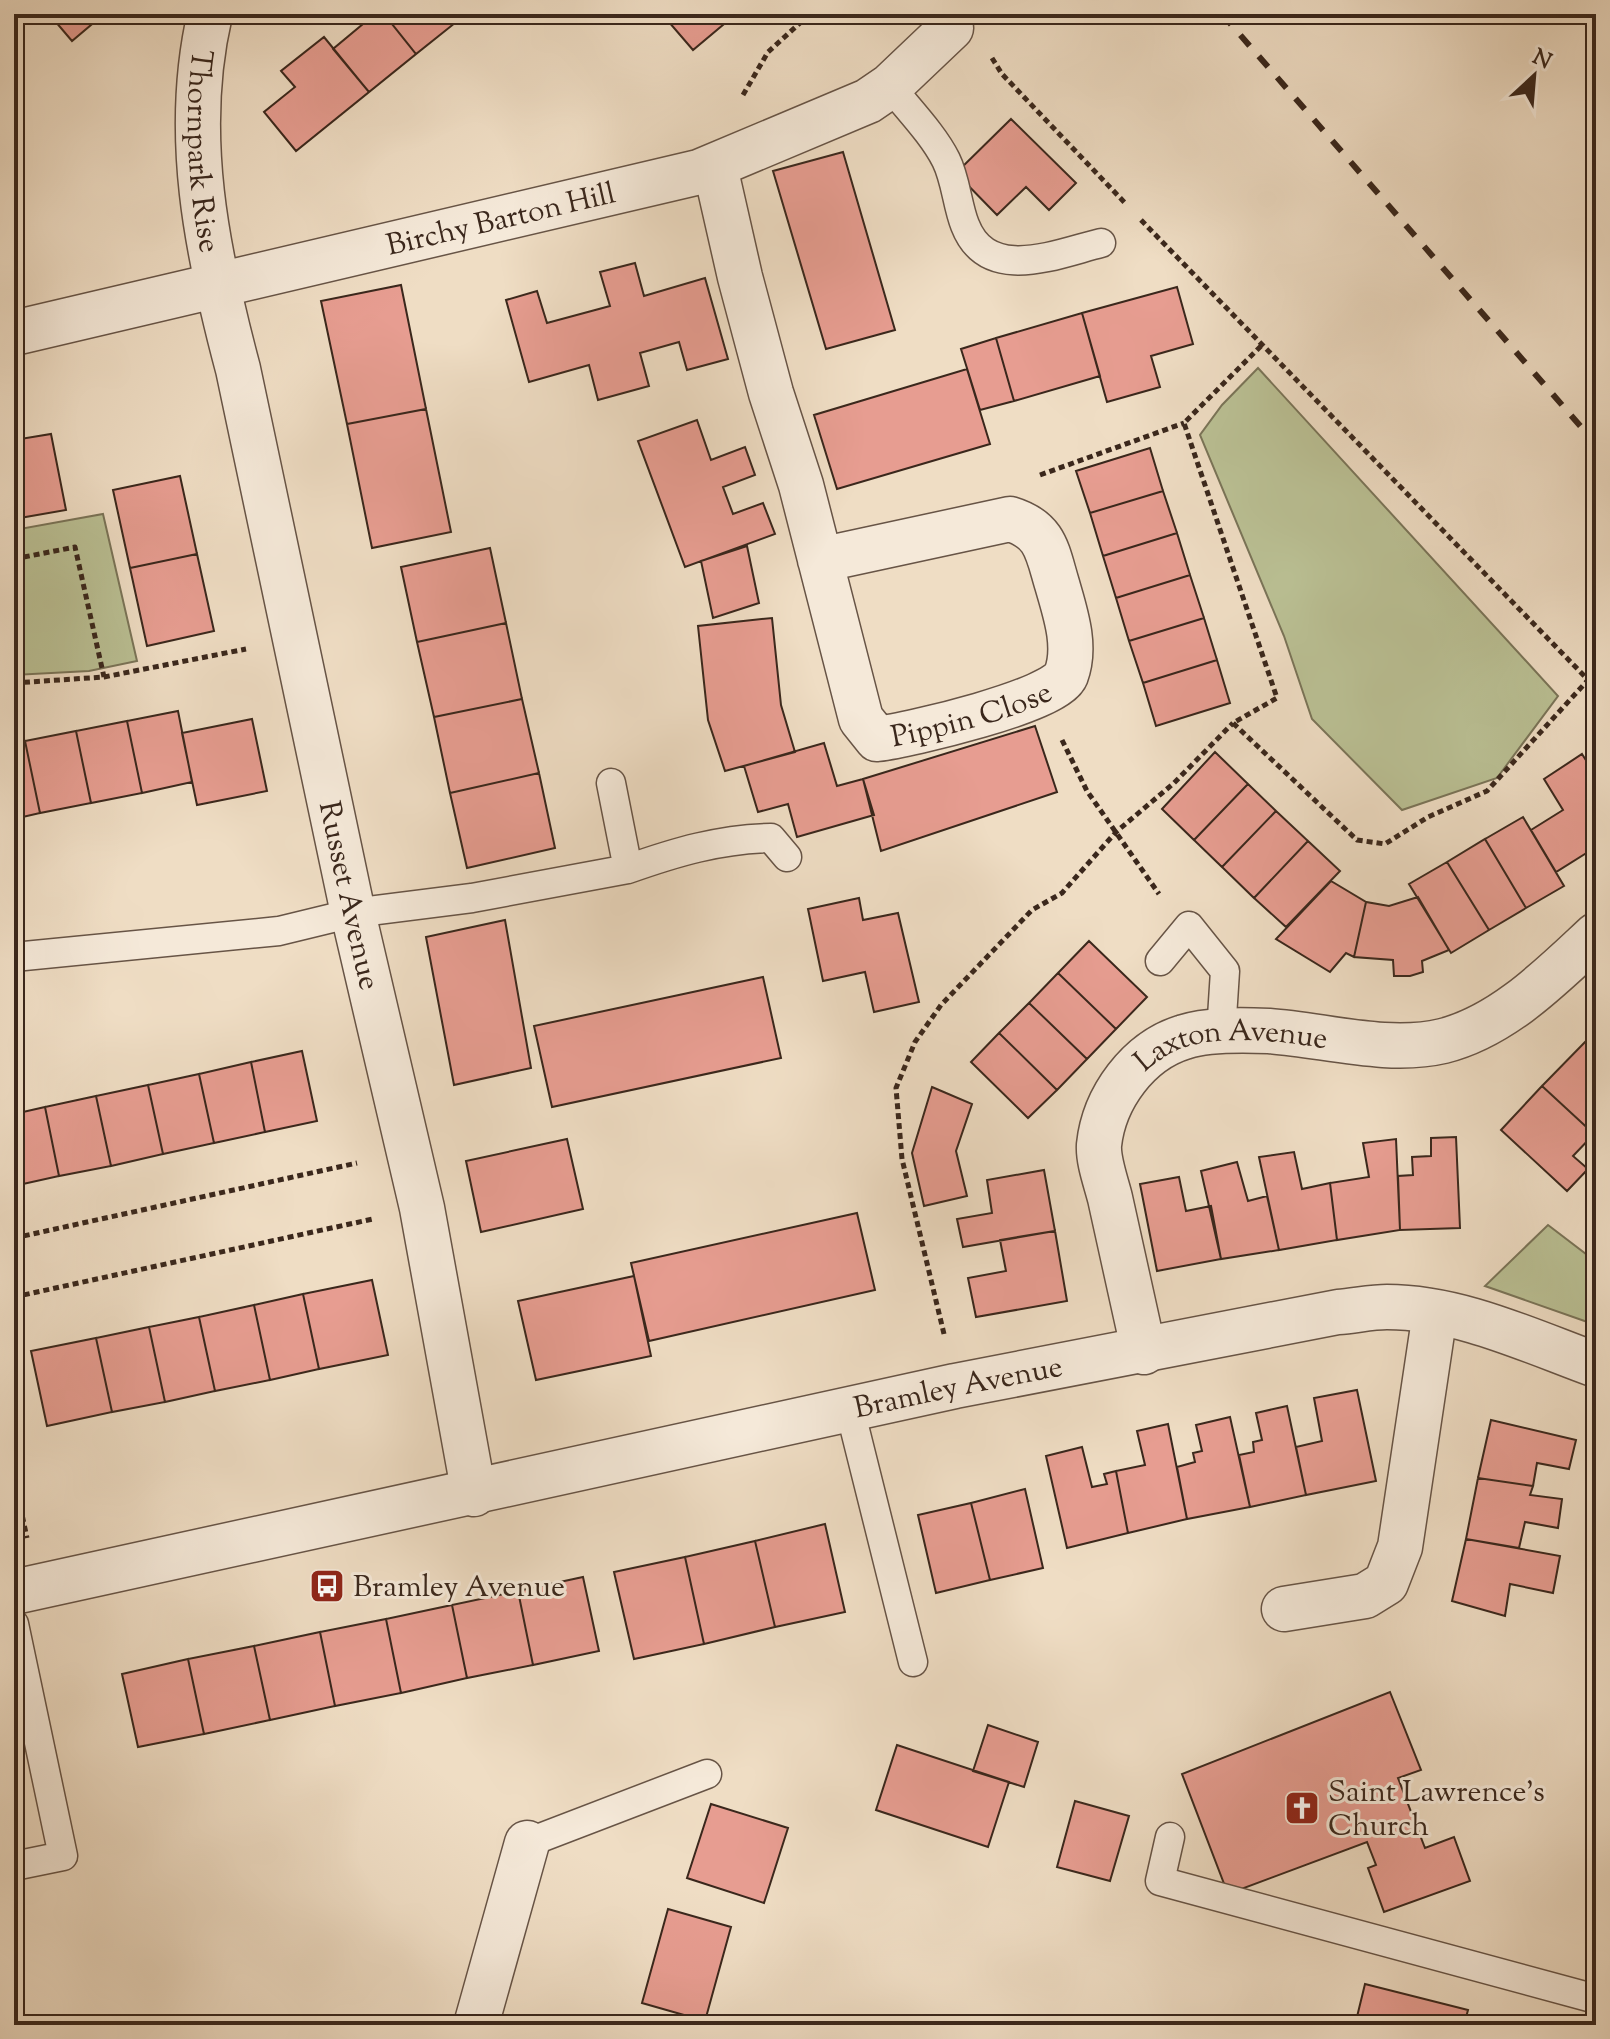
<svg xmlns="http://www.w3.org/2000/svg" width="1610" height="2039" font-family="'Sorts Mill Goudy',serif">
  <rect width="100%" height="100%" fill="#efddc4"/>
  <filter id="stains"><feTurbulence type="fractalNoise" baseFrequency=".0025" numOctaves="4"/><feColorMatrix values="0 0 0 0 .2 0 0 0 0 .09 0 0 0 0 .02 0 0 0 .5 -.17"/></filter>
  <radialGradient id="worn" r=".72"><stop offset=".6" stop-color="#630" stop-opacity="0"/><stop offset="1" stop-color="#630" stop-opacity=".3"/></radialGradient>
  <!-- green -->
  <path fill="#bac094" stroke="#7a7458" stroke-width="2" d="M1258,368L1558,696L1497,778L1402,810L1312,719L1284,636L1200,435L1222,405Z
    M103,514L137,661L89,671L14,675V530Z
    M1548,1225L1586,1254L1596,1255V1325L1485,1286Z"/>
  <!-- building -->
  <path fill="#e79d91" stroke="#3a271c" stroke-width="2" d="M49,14H104L72,41Z
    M375,14H384L416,54L369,92L333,49Z
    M384,14H464L465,15L416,54Z
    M662,14H736L693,50Z
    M324,37L369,92L296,151L264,112L295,87L281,71Z
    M1011,119L1076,183L1049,210L1026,187L997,215L956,173Z
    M843,152L895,330L826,349L773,171Z
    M635,263L644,296L705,278L728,359L687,370L679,342L640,353L649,386L598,400L589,365L529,382L506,300L537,291L547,323L610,306L600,272Z
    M401,285L426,409L347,424L321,301Z
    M1177,287L1193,344L1151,356L1160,387L1107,402L1082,313Z
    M1082,313L1100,376L1014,401L996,338Z
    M996,338L1014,401L980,410L961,349Z
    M967,369L990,444L837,489L814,415Z
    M426,409L451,532L372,548L347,424Z
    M697,420L711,460L745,447L755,475L723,487L733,514L763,503L775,534L685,567L638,441Z
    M51,434L66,510L14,519V440Z
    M1150,448L1163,491L1090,513L1076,471Z
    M180,476L197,554L130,568L113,490Z
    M1163,491L1177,533L1103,556L1090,513Z
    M1177,533L1190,575L1116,598L1103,556Z
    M747,546L759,603L713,618L701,561Z
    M490,548L506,623L417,642L401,567Z
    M197,554L214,631L147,646L130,568Z
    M1190,575L1204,618L1129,641L1116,598Z
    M772,618L781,705L795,752L725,771L708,720L698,626Z
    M1204,618L1217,660L1143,683L1129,641Z
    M506,623L522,699L434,717L417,642Z
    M1217,660L1230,703L1156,726L1143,683Z
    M522,699L539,773L450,793L434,717Z
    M178,711L192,782L142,793L127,721Z
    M252,719L267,791L197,805L182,733Z
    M127,721L142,793L91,803L76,731Z
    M1035,726L1057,792L881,851L863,779Z
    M76,731L91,803L40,813L25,741Z
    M25,741L40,813L14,819V743Z
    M824,743L837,786L863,779L874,815L797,837L788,804L758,812L744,766Z
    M1215,752L1248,784L1194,840L1162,809Z
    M1582,754L1596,776V847L1556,872L1531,830L1563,810L1544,779Z
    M539,773L555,848L467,868L450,793Z
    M1248,784L1276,811L1222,867L1194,840Z
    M1276,811L1308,841L1254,898L1222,867Z
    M1523,817L1564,886L1526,908L1485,839Z
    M1485,839L1526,908L1489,930L1447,862Z
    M1308,841L1340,871L1286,927L1254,898Z
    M1447,862L1489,930L1451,953L1409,884Z
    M1331,881L1366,902L1354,957L1346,953L1330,972L1276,939Z
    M1418,897L1449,950L1422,961L1423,972L1410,976H1394L1393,960L1354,957L1366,902L1389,906Z
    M859,898L863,920L898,913L919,1002L874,1012L865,972L823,981L808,909Z
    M505,920L531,1068L454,1085L426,937Z
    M1089,941L1147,997L1116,1029L1058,973Z
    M1058,973L1116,1029L1087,1059L1029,1003Z
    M763,977L781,1058L552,1107L534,1026Z
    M1029,1003L1087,1059L1057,1090L999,1033Z
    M999,1033L1057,1090L1028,1118L971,1062Z
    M1588,1039L1596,1047L1594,1134L1542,1086Z
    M302,1051L317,1121L265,1132L251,1062Z
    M251,1062L265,1132L214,1143L199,1074Z
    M199,1074L214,1143L163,1154L148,1085Z
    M148,1085L163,1154L111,1166L96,1096Z
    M1542,1086L1594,1134L1573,1156L1588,1169L1567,1191L1501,1130Z
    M932,1087L972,1104L956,1151L967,1196L924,1206L912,1153Z
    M96,1096L111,1166L59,1176L45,1107Z
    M45,1107L59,1176L14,1186V1114Z
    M1456,1137L1460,1228L1400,1230L1398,1176L1413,1175L1412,1157L1431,1156V1138Z
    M567,1139L583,1209L481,1232L466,1161Z
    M1396,1139L1400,1230L1337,1240L1330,1183L1369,1177L1363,1143Z
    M1294,1152L1302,1189L1330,1183L1337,1240L1279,1250L1259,1157Z
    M1237,1162L1248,1201L1267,1196L1279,1250L1221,1259L1201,1171Z
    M1044,1170L1055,1231L963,1247L957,1219L992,1213L987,1180Z
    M1179,1177L1186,1211L1211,1206L1221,1259L1157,1271L1140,1184Z
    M857,1213L875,1290L649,1341L631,1263Z
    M1055,1231L1067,1301L976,1317L968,1278L1006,1271L1000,1240Z
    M634,1276L651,1356L536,1380L518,1301Z
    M372,1280L388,1355L319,1369L303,1294Z
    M303,1294L319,1369L270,1380L254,1305Z
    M254,1305L270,1380L215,1391L199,1317Z
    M199,1317L215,1391L165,1402L149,1327Z
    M149,1327L165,1402L112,1412L96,1338Z
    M96,1338L112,1412L47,1426L31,1351Z
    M1357,1390L1376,1481L1306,1495L1296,1447L1322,1441L1314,1398Z
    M1287,1406L1306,1495L1250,1507L1239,1455L1254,1452L1253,1442L1262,1440L1256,1413Z
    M1230,1417L1250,1507L1187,1519L1177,1467L1195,1462L1193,1453L1202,1451L1196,1425Z
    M1491,1420L1576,1440L1569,1469L1537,1463L1533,1486L1478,1478Z
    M1168,1424L1187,1519L1128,1533L1116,1471L1145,1465L1137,1431Z
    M1082,1447L1092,1487L1107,1484L1104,1474L1116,1471L1128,1533L1067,1548L1046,1456Z
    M1478,1478L1533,1486L1530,1495L1562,1499L1558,1528L1525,1522L1519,1548L1466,1539Z
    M1025,1489L1043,1568L990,1580L971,1503Z
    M971,1503L990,1580L936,1593L918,1515Z
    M825,1524L845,1612L775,1627L755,1541Z
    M1466,1539L1560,1556L1553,1593L1510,1584L1505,1616L1452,1601Z
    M755,1541L775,1627L704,1644L685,1557Z
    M685,1557L704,1644L634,1659L614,1572Z
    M583,1577L599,1651L533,1665L518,1591Z
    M518,1591L533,1665L467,1678L452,1605Z
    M452,1605L467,1678L401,1693L386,1619Z
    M386,1619L401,1693L335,1706L320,1632Z
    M320,1632L335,1706L270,1720L254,1646Z
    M254,1646L270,1720L204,1734L188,1659Z
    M188,1659L204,1734L138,1747L122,1674Z
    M1390,1692L1421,1770L1398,1778L1425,1848L1454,1837L1470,1881L1384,1912L1368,1868L1376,1865L1367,1842L1228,1894L1182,1774Z
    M988,1725L1038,1742L1024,1787L973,1771Z
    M897,1745L1009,1782L988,1847L876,1810Z
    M1075,1801L1129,1816L1110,1881L1057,1867Z
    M711,1804L788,1828L764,1903L687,1878Z
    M668,1909L731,1927L705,2021L642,2003Z
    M1365,1984L1468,2010L1464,2025H1355Z
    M14,2013L41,2018L40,2025H14Z"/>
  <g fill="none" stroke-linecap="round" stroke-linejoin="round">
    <!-- service casing -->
    <g stroke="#675446" stroke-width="31">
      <path id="service" d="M890,86C908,109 933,134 946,160C956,180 957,205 965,225C988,284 1056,254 1101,243
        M628,869C676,852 720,839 771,838L787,857
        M14,957L279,931L353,913L472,898L628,869L611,783
        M1160,961L1189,926L1225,971L1221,1033
        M850,1410L913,1662
        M14,1624L63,1856L14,1866
        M1170,1837L1160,1881L1596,1999
        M527,1843L707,1774"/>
    </g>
    <!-- minor casing -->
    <g stroke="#675446" stroke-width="47">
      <g id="minor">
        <path id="s1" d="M210,14C182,133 207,253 238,369L353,913L422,1208L474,1494"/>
        <path id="s2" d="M715,167L740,277L771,393L801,485L861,719L877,739C909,735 1056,701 1066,675C1077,646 1065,612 1057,584C1047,551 1046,530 1010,519L820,560"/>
        <path id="s3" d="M14,333L699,172L868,101L890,86L951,28"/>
        <path id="s4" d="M1144,1352C1133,1300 1121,1249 1110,1198C1106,1182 1098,1161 1099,1145C1104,1098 1138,1051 1184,1037C1207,1029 1244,1030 1269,1031C1324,1035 1388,1054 1443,1041C1503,1026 1552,976 1596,935"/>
        <path id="s5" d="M14,1592L955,1386L1338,1312C1354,1311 1371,1307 1387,1307C1459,1307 1530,1341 1596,1365"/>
        <path d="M1284,1609L1365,1596L1386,1583L1400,1547L1435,1313"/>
        <path d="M476,2025L527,1843"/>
      </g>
    </g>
    <!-- path -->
    <path stroke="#3a271c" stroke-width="5" stroke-dasharray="6 4" stroke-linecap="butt" d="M992,58L1002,74L1126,204
      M743,95L768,52L810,14
      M1141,220L1596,688
      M1261,346L1184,423L1277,698L1233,723L1357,840L1385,844L1428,817L1487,791L1588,680
      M1040,475L1184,423
      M14,559L75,547L104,677
      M14,683L104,677L246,649
      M1062,740L1087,791L1159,894
      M14,1238L357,1163
      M14,1297L373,1219
      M944,1334L902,1159L896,1088L915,1042L941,1005L1032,910L1062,893L1116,832L1174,783L1233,723
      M14,1477L27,1538"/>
    <!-- service -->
    <use href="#service" stroke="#f5e9d9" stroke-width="28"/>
    <!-- minor -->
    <use href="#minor" stroke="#f5e9d9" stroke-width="44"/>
    <!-- rail -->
    <path stroke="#3a271c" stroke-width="6" stroke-dasharray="14 14" stroke-linecap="butt" d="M1222,14L1596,444"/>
  </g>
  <!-- icons -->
  <defs>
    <g id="bus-square" transform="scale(1.8)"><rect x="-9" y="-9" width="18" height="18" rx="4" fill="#8f2418" stroke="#f5e9d9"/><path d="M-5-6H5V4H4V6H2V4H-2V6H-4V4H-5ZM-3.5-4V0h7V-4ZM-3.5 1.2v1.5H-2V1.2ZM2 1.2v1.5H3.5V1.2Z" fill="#fff"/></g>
    <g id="church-square" transform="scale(1.8)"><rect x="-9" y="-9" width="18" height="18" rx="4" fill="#8f2418" stroke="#f5e9d9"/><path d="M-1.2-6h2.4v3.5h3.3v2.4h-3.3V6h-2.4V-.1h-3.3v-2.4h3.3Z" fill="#fff"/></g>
  </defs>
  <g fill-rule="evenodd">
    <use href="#bus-square" x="327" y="1586"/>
    <use href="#church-square" x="1302" y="1808"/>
  </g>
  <g text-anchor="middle" stroke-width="6" stroke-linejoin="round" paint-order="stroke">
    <!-- street labels -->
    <g font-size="30" fill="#3a271c" stroke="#f5e9d9">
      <text dy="10" stroke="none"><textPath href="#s1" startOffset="138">Thornpark Rise</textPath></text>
      <text dy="10" stroke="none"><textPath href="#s3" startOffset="500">Birchy Barton Hill</textPath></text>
      <text dy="10" stroke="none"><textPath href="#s2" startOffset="694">Pippin Close</textPath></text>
      <text dy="10" stroke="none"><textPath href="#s1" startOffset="898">Russet Avenue</textPath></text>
      <text dy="10" stroke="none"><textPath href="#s4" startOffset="402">Laxton Avenue</textPath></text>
      <text dy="10" stroke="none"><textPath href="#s5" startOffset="966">Bramley Avenue</textPath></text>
    </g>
    <!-- poi labels -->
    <g font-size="30" fill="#3a271c" stroke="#f5e9d9" text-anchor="start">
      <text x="353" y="1596">Bramley Avenue</text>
      <text x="1328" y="1801">Saint Lawrence's<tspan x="1328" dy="34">Church</tspan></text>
    </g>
  </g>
  <!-- margin -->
  <rect width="1610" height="2039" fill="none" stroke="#efddc4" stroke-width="48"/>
  <rect x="16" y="16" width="1578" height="2007" fill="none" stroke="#3a271c" stroke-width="4"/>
  <rect x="24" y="24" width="1562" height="1991" fill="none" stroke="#3a271c" stroke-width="2"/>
  <!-- north arrow -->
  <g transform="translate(1534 76) rotate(26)" stroke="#f5e9d9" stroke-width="6" paint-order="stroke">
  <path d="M0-6L14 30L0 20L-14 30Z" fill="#3a271c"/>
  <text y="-12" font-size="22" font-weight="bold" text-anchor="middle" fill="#3a271c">N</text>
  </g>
  <rect width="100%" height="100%" filter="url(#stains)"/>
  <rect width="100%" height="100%" fill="url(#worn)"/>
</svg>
